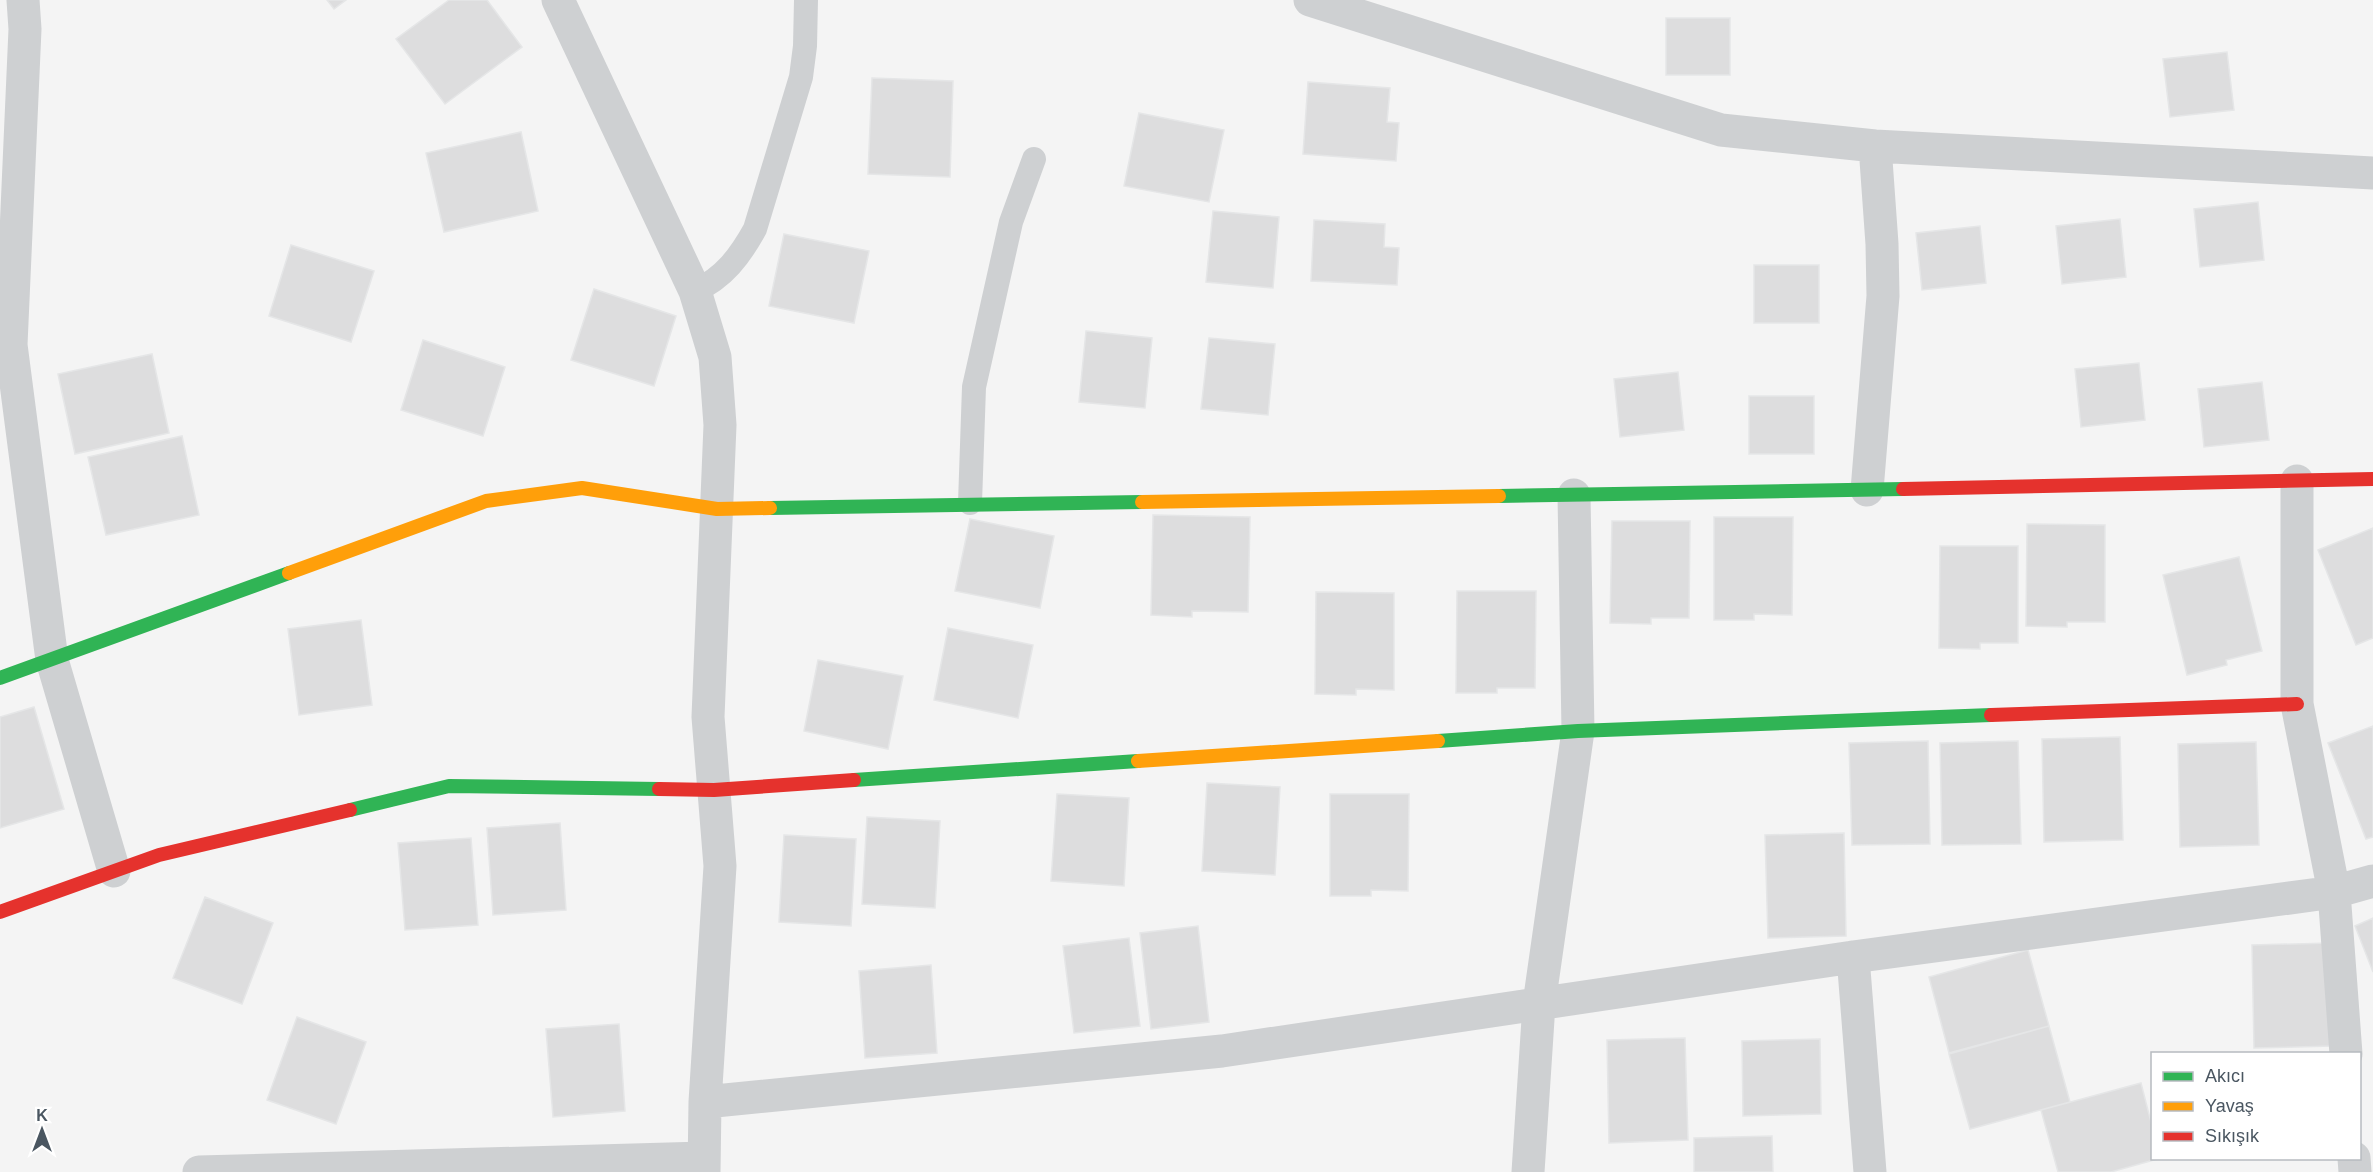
<svg xmlns="http://www.w3.org/2000/svg" width="2373" height="1172" font-family="Helvetica,sans-serif">
  <rect width="100%" height="100%" fill="#f4f4f4"/>
  <!-- building -->
  <path fill="#ddddde" stroke="#e5e6e7" stroke-width="1.5" d="M327,0H346L334,9Z
    M449,0H487L522,47L445,104L396,39Z
    M1666,18H1730V75H1666Z
    M2227,52L2234,110L2170,117L2163,59Z
    M872,78L953,81L950,177L868,174Z
    M1308,82L1390,88L1387,122L1399,123L1396,161L1303,154Z
    M1139,113L1224,130L1209,202L1124,186Z
    M521,132L538,211L444,232L426,153Z
    M2258,202L2264,260L2200,267L2194,209Z
    M1213,211L1279,217L1273,288L1206,282Z
    M2120,219L2126,277L2062,284L2056,226Z
    M1314,220L1385,224L1384,247L1399,248L1397,285L1311,281Z
    M1980,226L1986,283L1922,290L1916,233Z
    M784,234L869,251L854,323L769,306Z
    M291,245L374,271L351,342L269,316Z
    M1754,265H1819V323H1754Z
    M594,289L676,316L654,386L571,360Z
    M1086,331L1152,338L1145,408L1079,402Z
    M1209,338L1275,344L1268,415L1201,409Z
    M423,340L505,367L483,436L401,410Z
    M152,354L169,433L75,454L58,374Z
    M2139,363L2145,420L2081,427L2075,369Z
    M1678,372L1684,430L1620,437L1614,379Z
    M2262,382L2269,440L2204,447L2198,389Z
    M1749,396H1814V454H1749Z
    M182,436L199,515L106,535L88,457Z
    M1153,515L1250,517L1248,612L1192,611V617L1151,615Z
    M1714,517H1793L1792,615L1754,614V620H1714Z
    M970,519L1054,536L1040,608L955,591Z
    M1612,521H1690L1689,618H1651V624L1610,623Z
    M2027,524L2105,525V622H2067V627L2026,626Z
    M2373,528V638L2356,645L2318,550Z
    M1940,546H2018V643H1980V649L1939,648Z
    M2239,557L2262,651L2226,660L2227,665L2187,675L2163,575Z
    M1457,591H1536L1535,688H1497V693H1456Z
    M1316,592L1394,593V690L1356,689V695L1315,694Z
    M361,620L372,705L299,715L288,629Z
    M948,628L1033,645L1018,718L934,700Z
    M818,660L903,676L888,749L804,731Z
    M34,707L64,809L0,828V717Z
    M2373,726V837L2366,839L2328,743Z
    M2120,737L2123,840L2044,842L2042,739Z
    M1928,741L1930,844L1852,845L1849,743Z
    M2018,741L2021,844L1942,845L1940,743Z
    M2256,742L2259,845L2180,847L2178,744Z
    M1207,783L1280,787L1275,875L1202,871Z
    M1057,794L1129,798L1124,886L1051,881Z
    M1330,794H1409L1408,891L1371,890V896H1330Z
    M867,817L940,821L935,908L862,904Z
    M560,823L566,910L493,915L487,828Z
    M1844,833L1846,936L1768,938L1765,835Z
    M784,835L856,839L851,926L779,922Z
    M471,838L478,925L405,930L398,843Z
    M205,897L273,923L242,1004L173,978Z
    M2373,918V972L2355,926Z
    M1198,926L1209,1022L1151,1029L1140,933Z
    M1129,938L1140,1026L1074,1033L1063,946Z
    M2330,943L2332,1046L2254,1048L2252,945Z
    M2028,950L2049,1026L1949,1053L1929,977Z
    M931,965L937,1053L865,1058L859,971Z
    M297,1017L366,1042L336,1124L267,1100Z
    M619,1024L625,1111L553,1117L546,1029Z
    M2049,1026L2070,1102L1970,1129L1949,1054Z
    M1685,1038L1688,1140L1609,1143L1607,1040Z
    M1820,1039L1821,1114L1743,1116L1742,1041Z
    M2141,1083L2152,1126V1158H2161L2111,1172H2058L2041,1110Z
    M1772,1136L1773,1172H1694V1138Z"/>
  <g fill="none" stroke-linecap="round" stroke-linejoin="round">
    <!-- lane -->
    <path stroke="#ced0d2" stroke-width="24" d="M695,291C724,278 740,256 755,229L801,77L805,46L806,0
      M970,503L974,387L1011,222L1034,159"/>
    <!-- street -->
    <path stroke="#ced0d2" stroke-width="33" d="M23,0L25,29L11,345L52,660L114,871
      M558,0L695,291L715,357L720,425L708,717L720,866L705,1102L704,1172
      M1310,0L1721,130L1875,146L2373,173
      M2297,481V704L2334,892L2346,1054
      M1867,490L1883,296L1882,244L1875,146
      M1853,957L1870,1172
      M705,1102L1222,1051L1853,957L2334,892L2373,881
      M2354,1158L2355,1172
      M199,1172L704,1158
      M1528,1172L1539,1004L1578,731L1574,495"/>
    <!-- fast -->
    <path stroke="#30b455" stroke-width="14" d="M1499,496L1903,489
      M770,508L1142,502
      M0,678L289,573
      M1438,741L1578,731L1991,715
      M854,780L1138,761
      M350,810L449,786L659,789"/>
    <!-- slow -->
    <path stroke="#ff9f0a" stroke-width="14" d="M1142,502L1499,496
      M289,573L486,501L582,488L717,509L770,508
      M1138,761L1438,741"/>
    <!-- jam -->
    <path stroke="#e5322d" stroke-width="14" d="M1903,489L2373,479
      M1991,715L2297,704
      M659,789L714,790L854,780
      M0,912L159,855L350,810"/>
  </g>
  <!-- legend -->
  <rect x="2151" y="1052" width="210" height="108" fill="#ffffff" stroke="#b7bbc0" stroke-width="1.5"/>
  <rect x="2163" y="1072" width="30" height="9" fill="#30b455" stroke="#b7bbc0" stroke-width="1.5"/>
  <text x="2205" y="1082" font-size="18" fill="#4a5661">Akıcı</text>
  <rect x="2163" y="1102" width="30" height="9" fill="#ff9f0a" stroke="#b7bbc0" stroke-width="1.5"/>
  <text x="2205" y="1112" font-size="18" fill="#4a5661">Yavaş</text>
  <rect x="2163" y="1132" width="30" height="9" fill="#e5322d" stroke="#b7bbc0" stroke-width="1.5"/>
  <text x="2205" y="1142" font-size="18" fill="#4a5661">Sıkışık</text>
  <!-- north arrow -->
  <g transform="translate(42 1130)" stroke="#ffffff" stroke-width="4.5" paint-order="stroke">
  <path d="M0-4.5L10 22L0 15L-10 22Z" fill="#4a5661"/>
  <text y="-9" font-size="16" font-weight="bold" text-anchor="middle" fill="#4a5661">K</text>
  </g>
</svg>
